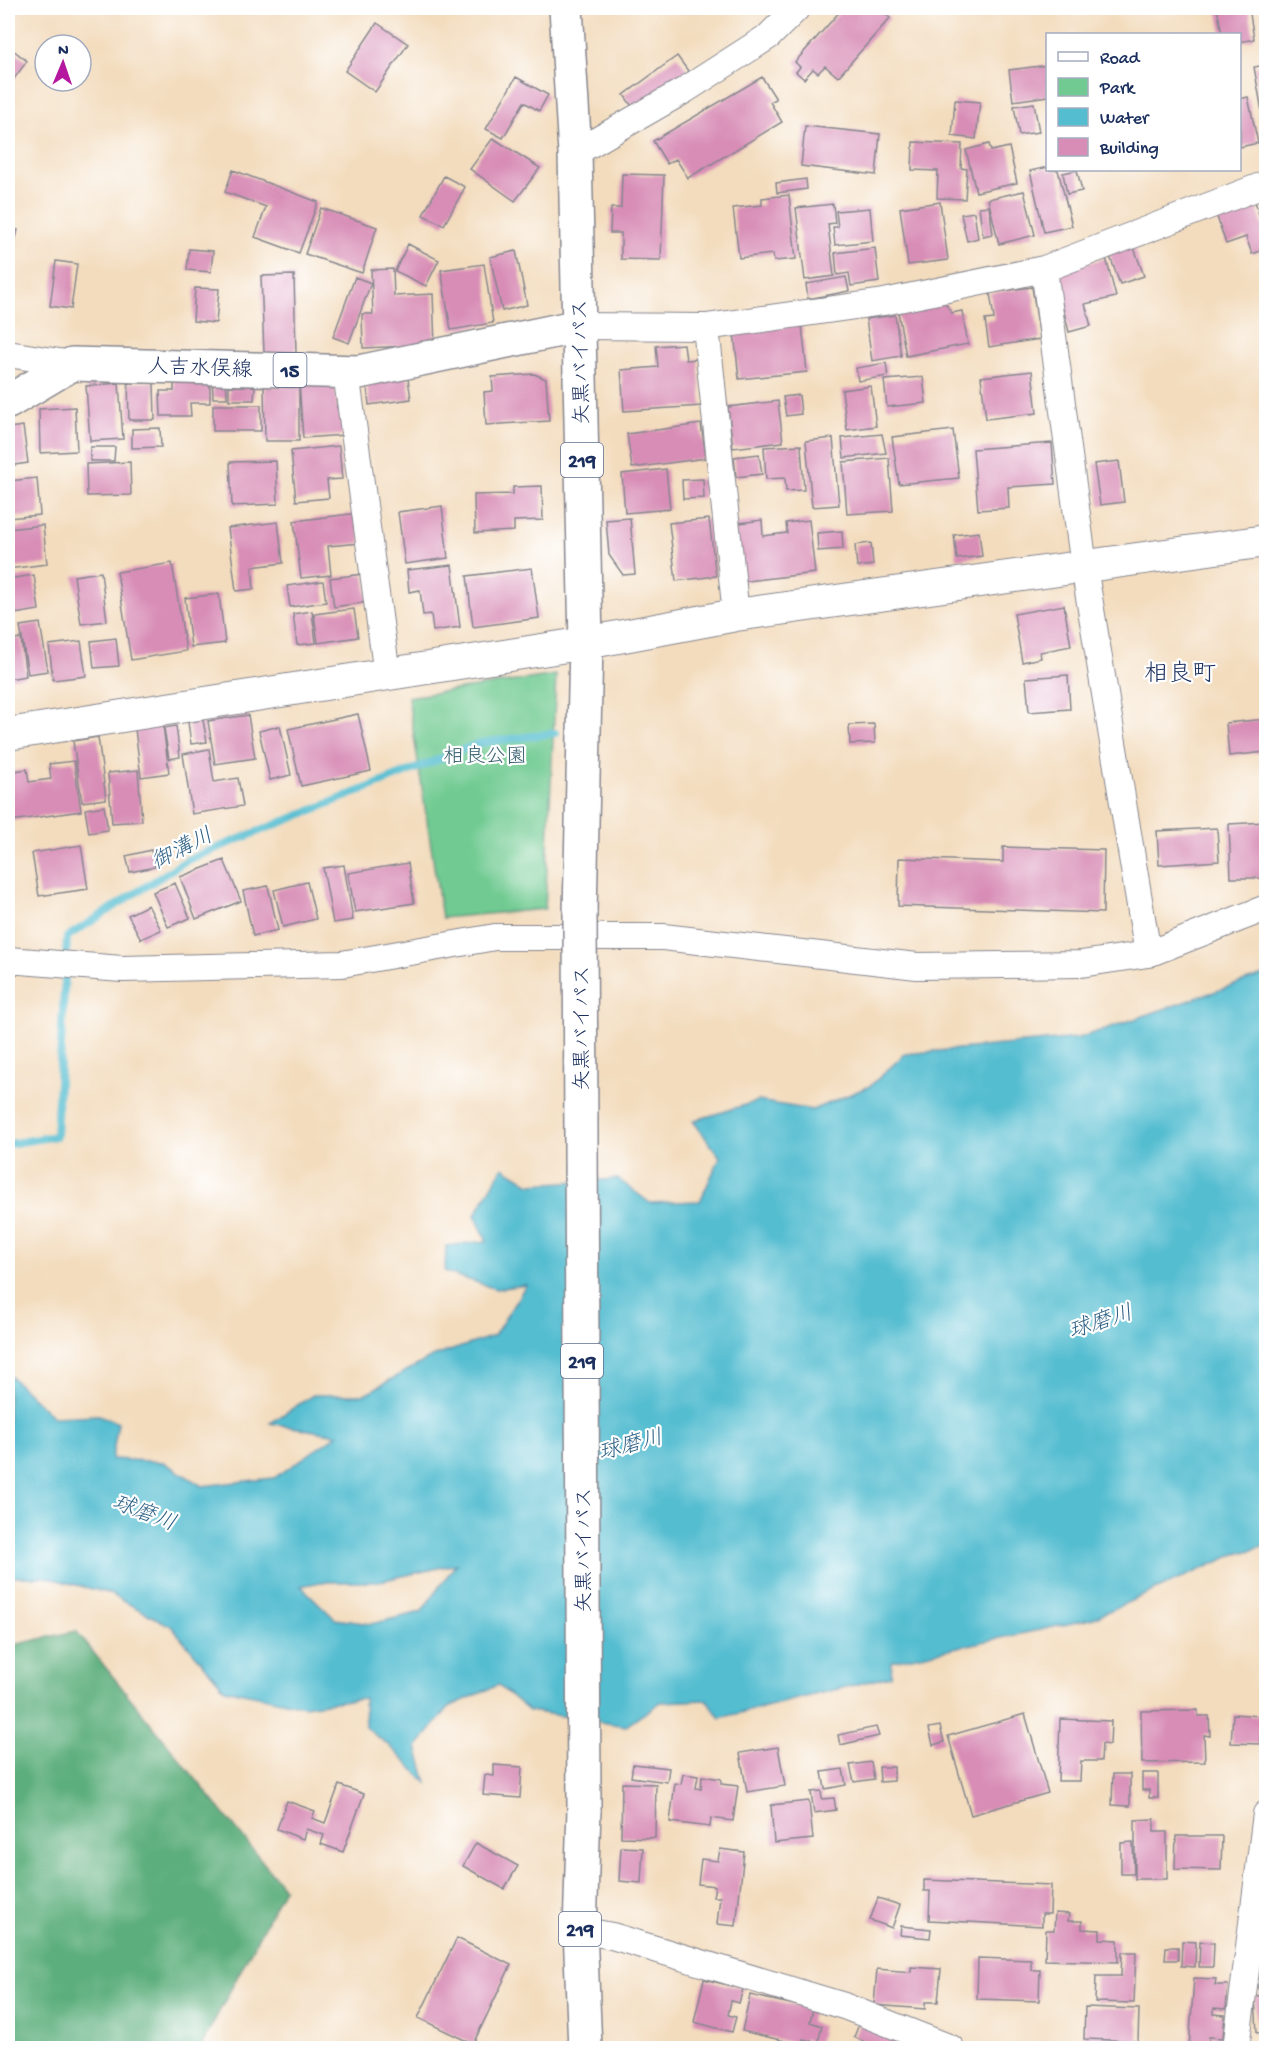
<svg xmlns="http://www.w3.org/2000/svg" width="1274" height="2056" font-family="'Gochi Hand','Klee One',sans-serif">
  <rect width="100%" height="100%" fill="#fff"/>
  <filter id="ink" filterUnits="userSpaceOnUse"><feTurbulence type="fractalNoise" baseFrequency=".0167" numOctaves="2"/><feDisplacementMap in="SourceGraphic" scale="12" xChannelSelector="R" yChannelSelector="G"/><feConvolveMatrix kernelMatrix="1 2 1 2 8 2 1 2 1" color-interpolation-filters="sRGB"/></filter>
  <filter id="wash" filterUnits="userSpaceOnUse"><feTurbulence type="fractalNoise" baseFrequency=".008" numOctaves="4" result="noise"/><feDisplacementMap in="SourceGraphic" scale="24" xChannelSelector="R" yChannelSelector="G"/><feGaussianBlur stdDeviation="1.35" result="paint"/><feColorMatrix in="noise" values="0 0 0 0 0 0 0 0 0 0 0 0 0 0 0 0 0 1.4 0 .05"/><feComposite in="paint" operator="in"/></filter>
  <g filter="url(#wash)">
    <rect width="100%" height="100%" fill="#f3dcbd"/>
    <!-- green -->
    <path fill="#70ca91" stroke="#467c78" stroke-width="1.5" d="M556,675L545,909L442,918L408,697Z"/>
    <!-- forest -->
    <path fill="#5cae7b" stroke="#3c6e6c" stroke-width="1.5" d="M76,1631L284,1888L200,2048H8V1646Z"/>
    <!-- water -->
    <path fill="#54bdd0" stroke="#387697" stroke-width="1.5" fill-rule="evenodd" d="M1266,974V1546L1233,1555L1091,1619L892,1661L891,1676L720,1718L707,1700L661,1702L626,1726L529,1711L498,1685L449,1707L417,1747L427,1783L392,1748L365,1727L364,1698L304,1706L225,1689L171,1626L108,1593L45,1577H13L8,1580V1374L53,1417L99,1415L118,1423L112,1459L163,1462L202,1486L274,1478L337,1435L270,1423L313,1395H363L432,1357L494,1336L526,1285L496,1289L445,1272L446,1246L487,1241L475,1215L503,1167L530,1184L618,1179L650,1203L700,1201L720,1157L693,1121L758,1101L812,1110L870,1086L905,1054L1079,1038ZM456,1564L421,1612L371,1624L335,1619L301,1586L320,1582H376Z"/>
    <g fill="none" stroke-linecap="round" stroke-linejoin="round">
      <!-- stream -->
      <path stroke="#54bdd0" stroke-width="8" d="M8,1144L56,1136L67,937L187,860L480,743L555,733"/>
    </g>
    <g id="blocks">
      <!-- building -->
      <path fill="#d88db6" d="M675,8H714V9L676,13Z
        M843,8H878L890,18L838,77L825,66L818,73L813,69L804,79L796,72L800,67L795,62Z
        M1217,8H1249L1254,39L1240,42V34H1222Z
        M377,23L408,44L375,92L345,71Z
        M8,46L27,61L8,87Z
        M677,56L697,83L643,122L624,95Z
        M1048,65V96L1013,101L1009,70Z
        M1266,65V110L1262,111L1254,67Z
        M516,77L548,95L539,111L524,102L503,138L486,129Z
        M762,77L776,99L770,102L782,122L688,178L676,159L667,164L653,141Z
        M1248,97L1258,143L1240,147V99Z
        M955,100L980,102L976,139L952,136Z
        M1034,103L1039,132L1019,135L1014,106Z
        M805,126L880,134L876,175L801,166Z
        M493,138L540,168L515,201L470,169Z
        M913,142L962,144L961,168L967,169L965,199L937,198L938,171L912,170Z
        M989,144L991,151L1009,147L1017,183L976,192L966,150Z
        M1048,167V170H1058L1072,226L1044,232L1030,171Z
        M233,170L318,202L299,253L255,237L266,207L225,192Z
        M1077,170L1082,191L1067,194L1063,173Z
        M622,174L664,175L661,260L621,259V233H610L611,208H621Z
        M444,176L465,187L444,225L423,215Z
        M806,179L807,189L777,193L776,183Z
        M1024,191L1035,235L999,244L988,199Z
        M789,195L796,259L774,261L773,254L739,258L733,208L762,205V198Z
        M1254,198L1266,237V249L1252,254L1246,237L1226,244L1215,211Z
        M940,202L948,260L908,265L900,208Z
        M833,204L835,223L828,224L834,276L805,280L796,208Z
        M989,206L993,234L983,236L979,207Z
        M321,208L377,227L362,273L305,254Z
        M870,208L873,241L835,245L833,227H838L836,211Z
        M974,212L978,238L967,241L961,214Z
        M8,227L18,230L10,261L8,260Z
        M1132,242L1144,276L1120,284L1108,251Z
        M408,244L439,260L426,286L395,271Z
        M875,248L879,282L851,286L849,273L837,275L835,253Z
        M189,249L213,251L211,272L187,270Z
        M516,251L527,305L502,311L490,257Z
        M1106,258L1116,297L1085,304L1091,326L1069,332L1054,272Z
        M56,261L77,264L71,309L50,306Z
        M484,264L493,323L451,330L441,270Z
        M393,269L394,296L433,294L435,345L363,348L362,314H373L371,270Z
        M294,275L296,353H264L261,276Z
        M355,277L371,283L349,343L333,337Z
        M846,277L849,291L808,299L806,284Z
        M1032,287L1040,339L989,347L985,320L994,319L990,293Z
        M195,288L219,289L216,323L193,321Z
        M945,303L952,313L962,311L968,344L906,356L898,312Z
        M895,315L901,356L872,361L866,319Z
        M802,325L807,372L739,379L734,332Z
        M684,344L686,360L698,359L702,406L624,411L621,370L658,367L656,346Z
        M886,363L888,376L858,381L856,368Z
        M212,370H226L227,398H213Z
        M1032,371L1037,413L986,419L981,377Z
        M407,372L411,399L369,405L366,378Z
        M534,374L546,379L549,421L486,425L484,392L493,391L492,377Z
        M210,376V403H190L191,416H161L160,391H174V377Z
        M923,377L926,403L887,407L884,380Z
        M335,380L337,408L344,407L345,435L303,438L299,382Z
        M154,382L155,420H129L128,383Z
        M119,383L123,439L90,441L86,386Z
        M229,386H255L254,400H229Z
        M264,386H299V441H265Z
        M871,386L876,426L847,430L842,390Z
        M799,395L801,414L786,416L783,397Z
        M778,401L783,442L733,448L728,407Z
        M213,405H261V431H213Z
        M75,407L77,451L40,453L39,409Z
        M701,424L706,458L632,468L627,434Z
        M23,426L28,463L8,466V428Z
        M160,428L161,447L132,448V429Z
        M953,430L959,478L899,484L892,437Z
        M882,434L886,453L844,458L842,438Z
        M833,438L839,505L812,507L806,441Z
        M1052,443L1055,484L1008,487L1009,508L978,510L973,449Z
        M801,445L804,490L786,491L785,478L766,479L764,447Z
        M339,446L342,479L327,480L329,498L296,501L291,451Z
        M90,447H115L114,461H90Z
        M759,454L762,474L736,477L734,457Z
        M889,458L893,511L847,514L843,462Z
        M276,461L278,504L232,506L230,462Z
        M1119,461L1124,502L1100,505L1094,464Z
        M130,462L131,495L87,496L86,464Z
        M666,469L670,509L625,513L622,474Z
        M37,478L40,515L8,518V481Z
        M703,479L704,498L683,499L682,480Z
        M542,486L543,520L514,521V531L475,533L474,495L513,494V487Z
        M442,506L448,558L405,564L398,512Z
        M358,513L361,543L328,546L331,575L301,578L294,521Z
        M630,518L635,574L623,575L609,555L606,520Z
        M709,519L716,576L676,581L669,523Z
        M762,520L763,536L787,533L786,523L809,520L815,573L739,582L732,524Z
        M278,522L283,563L252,567L254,589L236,591L228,528Z
        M43,525L47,564L8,569V529Z
        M842,531L843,549L818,551L817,533Z
        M979,532L982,556L957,559L954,535Z
        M871,543L873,565L857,567L855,545Z
        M172,563L186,651L131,660L117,572Z
        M452,565L460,627L433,631L431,614L423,615L420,590L409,592L407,570Z
        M532,568L539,618L473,627L467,576Z
        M101,572L107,621L81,624L74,576Z
        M364,574L368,602L334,607L330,578Z
        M34,575L39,610L8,615V579Z
        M323,581L326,602L290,607L287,586Z
        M219,594L225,643L191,647L185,598Z
        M1064,605L1071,646L1040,652L1041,658L1022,662L1014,614Z
        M354,609L358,637L318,643L314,614Z
        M312,611L316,643L297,645L293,614Z
        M40,623L48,671L28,674L20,626Z
        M21,638L26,676L8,679V640Z
        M116,638L119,666L94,668L91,641Z
        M81,641L86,676L53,680L49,645Z
        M1068,675L1070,709L1029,712L1026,678Z
        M358,714L371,771L301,786L288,729Z
        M248,715L255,758L215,764L208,721Z
        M1266,719V752L1229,756L1226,723Z
        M203,720L207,742L191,744L188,722Z
        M874,724L875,743L850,744L849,725Z
        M163,725L169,773L141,777L135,729Z
        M176,726L180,757L169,759L164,728Z
        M280,726L291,775L270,780L259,731Z
        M98,737L106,799L82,802L73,741Z
        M209,749L214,782L238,778L243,806L192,814L183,754Z
        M74,761L81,811L11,821L8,799V772L27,769L29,782L51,779L49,764Z
        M138,770L142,821L112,823L108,773Z
        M104,806L108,830L89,833L85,809Z
        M1266,822V878H1231L1229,824Z
        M1217,828L1219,861L1159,865L1157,831Z
        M81,845L88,889L39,896L32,853Z
        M1003,847L1104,850L1103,913L898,906L899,858L1003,862Z
        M151,850L155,867L130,872L126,856Z
        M224,860L241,901L196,919L180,877Z
        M408,863L414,903L355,912L348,873Z
        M344,865L353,920L333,923L323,868Z
        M307,882L316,919L283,927L274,890Z
        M175,883L190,918L168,927L153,892Z
        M268,886L278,930L253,936L243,891Z
        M148,905L161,930L141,939L128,915Z
        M1198,1710V1716H1209L1210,1736L1204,1735L1205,1762L1142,1763L1141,1711Z
        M1025,1714L1048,1793L971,1815L948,1736Z
        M1233,1714L1262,1716L1260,1744L1231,1743Z
        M1060,1719L1111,1721L1110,1745L1102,1744L1101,1761H1081L1080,1781H1058Z
        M940,1726L944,1742L933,1745L929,1728Z
        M876,1727L879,1736L840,1745L838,1735Z
        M778,1747L785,1786L747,1792L740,1753Z
        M871,1762L874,1779L854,1782L850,1765Z
        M633,1764L669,1768L667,1782L631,1777Z
        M494,1765L522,1767L520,1798L483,1795L485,1775L494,1776Z
        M879,1767H894V1781L880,1782Z
        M843,1769L846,1785L825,1789L822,1772Z
        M1142,1773H1158V1798H1149V1790H1142Z
        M683,1774L698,1776L696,1788L701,1789L702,1776L721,1779V1784L738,1786L733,1821L711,1818L710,1827L670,1822L675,1783L681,1784Z
        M1113,1774H1130V1806L1112,1805Z
        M622,1783L656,1784L655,1838L621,1837Z
        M339,1785L364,1794L343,1852L321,1844L324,1835L306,1829L303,1839L277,1829L287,1801L315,1811L312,1818L325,1823Z
        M821,1791L822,1799L834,1798L836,1810L814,1813L811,1792Z
        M809,1801L813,1839L774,1843L771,1805Z
        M1154,1819V1832H1167V1879H1135V1820Z
        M1176,1836H1222L1221,1870L1175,1869Z
        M1133,1842L1134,1874H1121V1843Z
        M476,1843L518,1866L504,1889L463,1866Z
        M621,1847L643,1848L641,1883L619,1881Z
        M720,1849L744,1852L736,1926L717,1924L720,1897H713L715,1886L698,1884L701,1859L718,1861Z
        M924,1880L1051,1885L1050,1914H1042V1926L929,1920L930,1891H924Z
        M878,1898L900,1905L892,1928L870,1920Z
        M1055,1913L1069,1914L1068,1921H1082V1929L1100,1930V1939L1118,1940V1962L1045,1960L1046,1930H1054Z
        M901,1926L931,1929L930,1938L900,1935Z
        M457,1938L511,1965L473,2044L418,2018Z
        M1182,1941L1196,1942L1195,1967L1181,1966Z
        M1200,1942L1214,1943L1213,1967H1199Z
        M1166,1947H1178V1960H1165Z
        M1122,1952H1136L1134,2003L1095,2002L1096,1976H1121Z
        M978,1958L1031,1960V1970H1040L1039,2001L977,1999Z
        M911,1967L941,1969L938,2002H925V2009L874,2005L877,1969L911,1972Z
        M1194,1978L1216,1979L1215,1985H1228L1226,2009L1214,2008V2014L1225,2015L1223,2038L1209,2037L1208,2043L1222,2044V2048H1189Z
        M704,1979L743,1989L739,2003L731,2001L728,2015L736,2017L732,2032L694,2022Z
        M750,1995L813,2009L810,2022L822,2026L818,2043L803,2039L802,2045L742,2031Z
        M1266,1995V2032L1257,2033L1255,1996Z
        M1085,2007L1139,2009L1138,2041L1084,2039Z
        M859,2024L917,2048H873L874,2046L854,2037Z"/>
    </g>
  </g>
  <g filter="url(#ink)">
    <use href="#blocks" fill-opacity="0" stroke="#87868e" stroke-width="1.5"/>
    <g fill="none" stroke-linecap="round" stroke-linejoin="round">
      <!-- minor casing -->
      <g stroke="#87868e" stroke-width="28">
        <path id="minor" d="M575,153L685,90L769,36L797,8
          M1044,269L1084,567L1148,954
          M579,326L706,327L884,302L1044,269L1266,184
          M706,327L736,615
          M8,354L72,364
          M346,372L387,675
          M8,960L122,969L342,964L495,937H663L917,966L1081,964L1148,954L1266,908
          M580,1930L612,1936L844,2006L951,2048
          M1236,2048L1266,1814"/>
      </g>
      <!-- tertiary casing -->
      <g stroke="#87868e" stroke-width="34">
        <path id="tertiary" d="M8,734L586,643L736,615L1266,541"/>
      </g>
      <!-- primary casing -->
      <g stroke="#87868e" stroke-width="36">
        <path id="primary" d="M8,402L72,364L359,372L579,326"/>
      </g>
      <!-- trunk casing -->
      <g stroke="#87868e" stroke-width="36">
        <path id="trunk" d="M566,8L575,153L586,643L580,914
          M584,1809L580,1930L585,2048"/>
      </g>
      <!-- minor -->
      <use href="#minor" stroke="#fff" stroke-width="26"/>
      <!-- tertiary -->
      <use href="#tertiary" stroke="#fff" stroke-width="32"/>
      <!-- primary -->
      <use href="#primary" stroke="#fff" stroke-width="33"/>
      <!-- trunk -->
      <use href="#trunk" stroke="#fff" stroke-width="33"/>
      <!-- trunk-bridge casing -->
      <g stroke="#87868e" stroke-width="36" stroke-linecap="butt">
        <path id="trunk-bridge" d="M580,914L584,1809"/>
      </g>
      <!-- trunk-bridge -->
      <use href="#trunk-bridge" stroke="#fff" stroke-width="33"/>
    </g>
  </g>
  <g text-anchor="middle" stroke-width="4.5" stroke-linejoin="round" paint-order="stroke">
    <!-- shield labels -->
    <g fill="#fff" stroke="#5f6d8e" stroke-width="1.5">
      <rect x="273.5" y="353" width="33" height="34" rx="4.5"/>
      <rect x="561" y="443" width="42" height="34" rx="4.5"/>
      <rect x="561" y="1344" width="42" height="34" rx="4.5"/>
      <rect x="559" y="1912" width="42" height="34" rx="4.5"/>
    </g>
    <g font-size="20" font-weight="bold" fill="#1b2f5e">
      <text x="290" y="377">15</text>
      <text x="582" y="467">219</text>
      <text x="582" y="1368">219</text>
      <text x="580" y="1936">219</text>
    </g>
    <!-- street labels -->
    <g font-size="21" fill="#1b2f5e" stroke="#fff">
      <text transform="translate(580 362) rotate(-91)" y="7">矢黒バイパス</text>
      <text transform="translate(200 367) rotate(2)" y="7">人吉水俣線</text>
      <text transform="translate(581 1028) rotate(-90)" y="7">矢黒バイパス</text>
      <text transform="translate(583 1550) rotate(-90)" y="7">矢黒バイパス</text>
    </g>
    <!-- park labels -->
    <g font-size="21" fill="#355e6d" stroke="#fff">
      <text x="485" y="762">相良公園</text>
    </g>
    <!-- water labels -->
    <g font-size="22" font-style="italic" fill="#2f6186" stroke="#fff">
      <text transform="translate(181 847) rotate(-27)" y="8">御溝川</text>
      <text transform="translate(1100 1320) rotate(-18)" y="8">球磨川</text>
      <text transform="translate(630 1443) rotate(-15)" y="8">球磨川</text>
      <text transform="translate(145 1511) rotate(21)" y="8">球磨川</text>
    </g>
    <!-- quarter labels -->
    <g font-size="24" fill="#1b2f5e" stroke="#fff">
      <text x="1180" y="680">相良町</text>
    </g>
  </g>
  <!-- margin -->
  <rect width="1274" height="2056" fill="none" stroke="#fff" stroke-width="30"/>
  <!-- legend -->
  <rect x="1046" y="33" width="195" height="138" fill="#ffffff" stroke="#a4acbf" stroke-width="1.5"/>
  <rect x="1058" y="52" width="30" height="9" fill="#ffffff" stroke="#a4acbf" stroke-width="1.5"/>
  <text x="1100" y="63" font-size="18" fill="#1b2f5e">Road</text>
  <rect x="1058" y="78" width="30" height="18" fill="#70ca91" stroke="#a4acbf" stroke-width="1.5"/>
  <text x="1100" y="93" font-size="18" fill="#1b2f5e">Park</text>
  <rect x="1058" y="108" width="30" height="18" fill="#54bdd0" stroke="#a4acbf" stroke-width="1.5"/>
  <text x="1100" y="123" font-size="18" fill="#1b2f5e">Water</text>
  <rect x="1058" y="138" width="30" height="18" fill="#d88db6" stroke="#a4acbf" stroke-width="1.5"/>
  <text x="1100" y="153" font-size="18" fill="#1b2f5e">Building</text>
  <!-- north arrow -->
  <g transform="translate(63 63) rotate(2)"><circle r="28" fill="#ffffff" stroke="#a4acbf" stroke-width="1.5"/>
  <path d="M0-4.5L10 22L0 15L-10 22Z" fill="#b5179e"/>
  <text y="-9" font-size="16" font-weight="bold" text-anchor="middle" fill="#1b2f5e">N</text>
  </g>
</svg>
